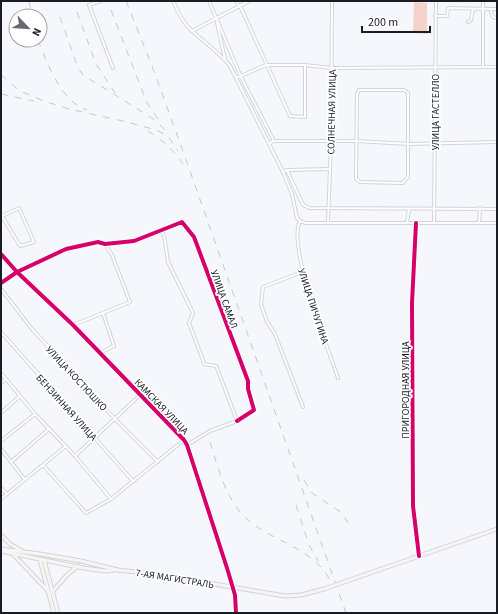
<svg xmlns="http://www.w3.org/2000/svg" width="498" height="614" font-family="'Source Sans 3',sans-serif">
  <rect width="100%" height="100%" fill="#f6f7fc"/>
  <!-- green -->
  <path fill="#f5d1c9" d="M414,2L427,3V34L413,33Z"/>
  <g fill="none" stroke-linecap="round" stroke-linejoin="round">
    <!-- minor casing -->
    <g stroke="#d2d4da" stroke-width="4">
      <path id="minor" d="M101,1L89,5L113,68
        M209,1L241,77L274,141
        M236,1L242,10L290,116L305,117V65
        M491,9H497
        M435,16H447L448,9L449,8L490,9L493,17L497,18
        M468,22L471,20L473,9
        M217,23L225,59
        M192,31L249,1
        M483,67V1
        M236,78L266,65H305L331,68L497,67
        M359,90H404L408,93V177L403,183L360,182L356,179L357,94Z
        M270,143L274,141H356L409,144L497,142
        M287,170L302,203L305,206L310,208L497,209
        M283,172L287,170L330,169
        M1,216H2L19,208L34,242L20,246L2,216
        M300,221C287,246 328,348 338,378
        M407,223L409,209
        M416,223L412,303L413,506L419,556
        M479,223L480,208
        M162,229L165,241L168,262L193,313L189,323L203,360L204,364L216,366L217,368L237,421L210,431L187,445
        M1,254L17,272L73,325L184,440L187,445L227,568L235,595L236,613
        M302,272L263,287L261,304L267,322L275,334L303,407
        M1,283L17,272L66,249L98,242L105,244L134,241L182,222L194,237L248,381V389L254,410L237,421
        M1,289L32,329L115,419L158,462
        M73,325L130,302L112,255L105,244
        M1,332L133,481
        M100,353L114,346L103,313
        M1,373L35,414L75,456L111,499
        M1,383L6,379
        M1,413L20,396
        M1,441L35,414
        M1,449L25,480
        M75,456L140,395
        M11,462L49,429
        M43,465L86,513L111,499L184,440
        M1,488L7,494
        M1,499L66,446"/>
    </g>
    <!-- tertiary casing -->
    <g stroke="#d2d4da" stroke-width="4">
      <path id="tertiary" d="M173,1C177,10 181,20 189,28C202,41 218,51 230,66L283,172L292,194L297,218L300,221L306,223H497
        M328,223L331,141L332,1
        M434,223L436,1"/>
    </g>
    <!-- primary casing -->
    <g stroke="#d2d3d7" stroke-width="5">
      <path id="primary" d="M1,535L10,544L22,551
        M1,549L40,554L81,561L118,570L155,574L285,596L301,595L324,589
        M1,551L83,568L106,571L115,570
        M13,554L49,592
        M40,560L54,613
        M44,560L58,613
        M344,582L497,529
        M52,592L68,574L78,566"/>
    </g>
    <!-- minor -->
    <use href="#minor" stroke="#fefeff" stroke-width="2"/>
    <!-- tertiary -->
    <use href="#tertiary" stroke="#fefeff" stroke-width="2"/>
    <!-- primary -->
    <use href="#primary" stroke="#f8f4f3" stroke-width="3"/>
    <!-- rail -->
    <path stroke="#c6c7c8" stroke-width="1" stroke-dasharray="7 7" stroke-linecap="butt" d="M29,1L32,16
      M126,1L152,66L179,140L346,613
      M111,10L147,103L158,119
      M77,12L96,64L115,93
      M60,17L78,68L83,75L155,120L169,134
      M38,40C47,63 61,102 87,110
      M1,75L20,91L44,101L69,109L127,122L156,130L168,136L178,151
      M1,94L34,101
      M148,131C163,140 177,153 186,169
      M210,442C218,467 224,494 242,514C264,538 298,543 320,566C325,571 329,578 332,584
      M304,480L312,493L339,511L343,514L349,525
      M296,505L309,545L318,561"/>
    <!-- primary-bridge casing -->
    <g stroke="#d2d3d7" stroke-width="5" stroke-linecap="butt">
      <path id="primary-bridge" d="M324,589L344,582"/>
    </g>
    <!-- primary-bridge -->
    <use href="#primary-bridge" stroke="#f8f4f3" stroke-width="3"/>
    <!-- cycleway casing -->
    <g stroke="#fff" stroke-width="6">
      <path id="cycleway" d="M416,223L412,303L413,506L419,556
        M1,254L17,272L73,325L184,440L187,445L227,568L235,595L236,613
        M1,283L17,272L66,249L98,242L105,244L134,241L182,222L194,237L248,381V389L254,410L237,421"/>
    </g>
    <!-- cycleway -->
    <use href="#cycleway" stroke="#d6006c" stroke-width="4"/>
  </g>
  <g text-anchor="middle" stroke-width="3.5" stroke-linejoin="round" paint-order="stroke">
    <!-- street labels -->
    <g font-size="10" fill="#1a1c24" stroke="#fff">
      <text transform="translate(331 112) rotate(-89)" y="4">СОЛНЕЧНАЯ УЛИЦА</text>
      <text transform="translate(435 112) rotate(-90)" y="4">УЛИЦА ГАСТЕЛЛО</text>
      <text transform="translate(225 299) rotate(70)" y="4">УЛИЦА САМАЛ</text>
      <text transform="translate(314 306) rotate(72)" y="4">УЛИЦА ПИЧУГИНА</text>
      <text transform="translate(77 378) rotate(47)" y="4">УЛИЦА КОСТЮШКО</text>
      <text transform="translate(405 390) rotate(-90)" y="4">ПРИГОРОДНАЯ УЛИЦА</text>
      <text transform="translate(162 406) rotate(46)" y="4">КАМСКАЯ УЛИЦА</text>
      <text transform="translate(67 407) rotate(48)" y="4">БЕНЗИННАЯ УЛИЦА</text>
      <text transform="translate(175 578) rotate(9)" y="4">7-АЯ МАГИСТРАЛЬ</text>
    </g>
  </g>
  <!-- border -->
  <rect width="498" height="614" fill="none" stroke="#1a1c24" stroke-width="4"/>
  <!-- north arrow -->
  <g transform="translate(28 28) rotate(115)"><circle r="19" fill="#ffffff" stroke="#a3a4a7"/>
  <path d="M0-3L7 15L0 10L-7 15Z" fill="#676970"/>
  <text y="-6" font-size="11" font-weight="bold" text-anchor="middle" fill="#1a1c24">N</text>
  </g>
  <!-- scale -->
  <path d="M362 26v6h68v-6" fill="none" stroke="#1a1c24" stroke-width="2"/>
  <text x="368" y="26" font-size="12" fill="#1a1c24" stroke="#ffffff" stroke-width="3" paint-order="stroke">200 m</text>
</svg>
